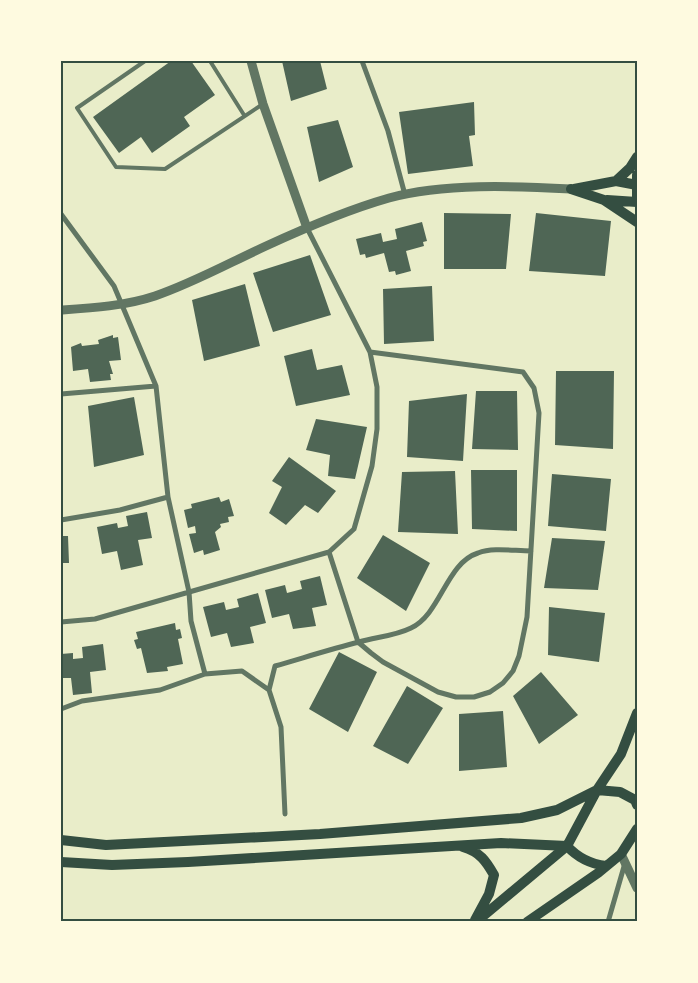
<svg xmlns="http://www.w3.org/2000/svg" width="698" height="983" font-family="Lora,serif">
  <rect width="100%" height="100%" fill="#e9edc9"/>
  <!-- building -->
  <path fill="#4f6655" d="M171,61H191L215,95L184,117L190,126L152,153L141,137L119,153L93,117Z
    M282,61H320L327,89L291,101Z
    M474,102L475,135L469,136L473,166L408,174L399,112Z
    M338,120L353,167L319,182L307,127Z
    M444,213L511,214L506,269H444Z
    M536,213L611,221L605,276L529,271Z
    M422,222L427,241L423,242L424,246L406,251L411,271L396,275L395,271L389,272L384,253L366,258L365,254L360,255L356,239L381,233L383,242L397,239L395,229Z
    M310,255L331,315L273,332L253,273Z
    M245,284L260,346L204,361L192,300Z
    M432,286L434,341L384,344L383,289Z
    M113,335V338L118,337L121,360L109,361L113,374H110L111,380L90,382L88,369L73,371L71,347L81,343L82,346L99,344L98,340Z
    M312,349L317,370L342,365L350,395L296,406L284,356Z
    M556,371H614L613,449L555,445Z
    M476,391H517L518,450L472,449Z
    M467,394L463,461L407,457L409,401Z
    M134,397L144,455L94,467L88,406Z
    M316,419L367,427L355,479L328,476L330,455L306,450Z
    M289,457L336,491L318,513L305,505L286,525L269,513L282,487L272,481Z
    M471,470H517V531L472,529Z
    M455,471L458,534L398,532L402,472Z
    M552,474L611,479L606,531L548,526Z
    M219,497L221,502L229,499L234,516L228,517L229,522L220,524L221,527L215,532L220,550L204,555L203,550L194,553L189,534L196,533L195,526L188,528L184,510L192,508L191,504Z
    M147,512L152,538L138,540L143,565L121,570L117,551L102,554L97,527L117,523L118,528L128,526L126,516Z
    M383,535L430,563L406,611L357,578Z
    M61,536H68L69,563H61Z
    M552,538L605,541L598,590L544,588Z
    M320,576L327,605L312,608L316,626L293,629L289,614L272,618L265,590L285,585L287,593L302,589L300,581Z
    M258,593L266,623L250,627L254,643L231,647L227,633L211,637L203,607L224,602L226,610L239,607L237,599Z
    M549,607L605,613L599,662L548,655Z
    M175,623L176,630L180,629L182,638L178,639L183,664L167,667L168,671L147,673L141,648L137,649L134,640L138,639L136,632Z
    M103,644L106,670L90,672L92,693L73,695L71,678H61V654L73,653V659L83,658L82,647Z
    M339,652L377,672L348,732L309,709Z
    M541,672L578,715L539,744L513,696Z
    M407,686L443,708L408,764L373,746Z
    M503,711L507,767L459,771V714Z"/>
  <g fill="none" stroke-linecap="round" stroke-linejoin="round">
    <!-- service -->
    <path stroke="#617663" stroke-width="4" d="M145,61L77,108L116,167L165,169L263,104
      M210,61L244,115"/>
    <!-- minor -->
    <path stroke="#617663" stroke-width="5" d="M362,61L388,131L405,195
      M61,214L114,286L156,386L168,497L189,592L191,621L205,674
      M61,394L156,386
      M61,520L120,510L168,497
      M329,552L358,642L371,653L383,662L438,692L456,697H474L490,692L503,683L513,671L519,656L527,617L539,413L534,388L523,372L370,352
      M61,622L95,619L329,552L354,529L372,466L377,429V387L370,352L307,228
      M269,690L275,666C303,658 331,649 359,642C376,637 395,636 411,628C441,614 446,563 478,553C493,547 514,551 531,551
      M61,709L82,701L160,690L205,674L242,671L269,690L281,727L285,814
      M608,922L625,863"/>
    <!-- tertiary -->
    <path stroke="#617663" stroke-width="9" d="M251,61L263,104L307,228
      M61,310C92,308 125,306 155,296C193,283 229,263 266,246C305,228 347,210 389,198C443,183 515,186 571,189
      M621,854L637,888"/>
    <!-- secondary -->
    <path stroke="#344e41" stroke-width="10" d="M637,175V202
      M616,181L630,168L637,157
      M571,189L604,200L637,222
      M574,189L616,181L637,185
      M607,200L637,202
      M597,790L620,792L635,800L637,805
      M61,840L106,845L320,834L521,818L557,810L597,790
      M463,847C480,852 486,861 494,875L489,894L475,920
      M61,862L112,865L188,862L501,843L567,846C577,857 591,864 606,866
      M476,922L567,846L597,790L621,754L637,713
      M527,922L598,873L621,854L637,829"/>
  </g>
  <!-- border -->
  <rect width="698" height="983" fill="none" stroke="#fefae0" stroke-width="125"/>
  <rect x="62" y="62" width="574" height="858" fill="none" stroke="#344e41" stroke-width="2"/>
</svg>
